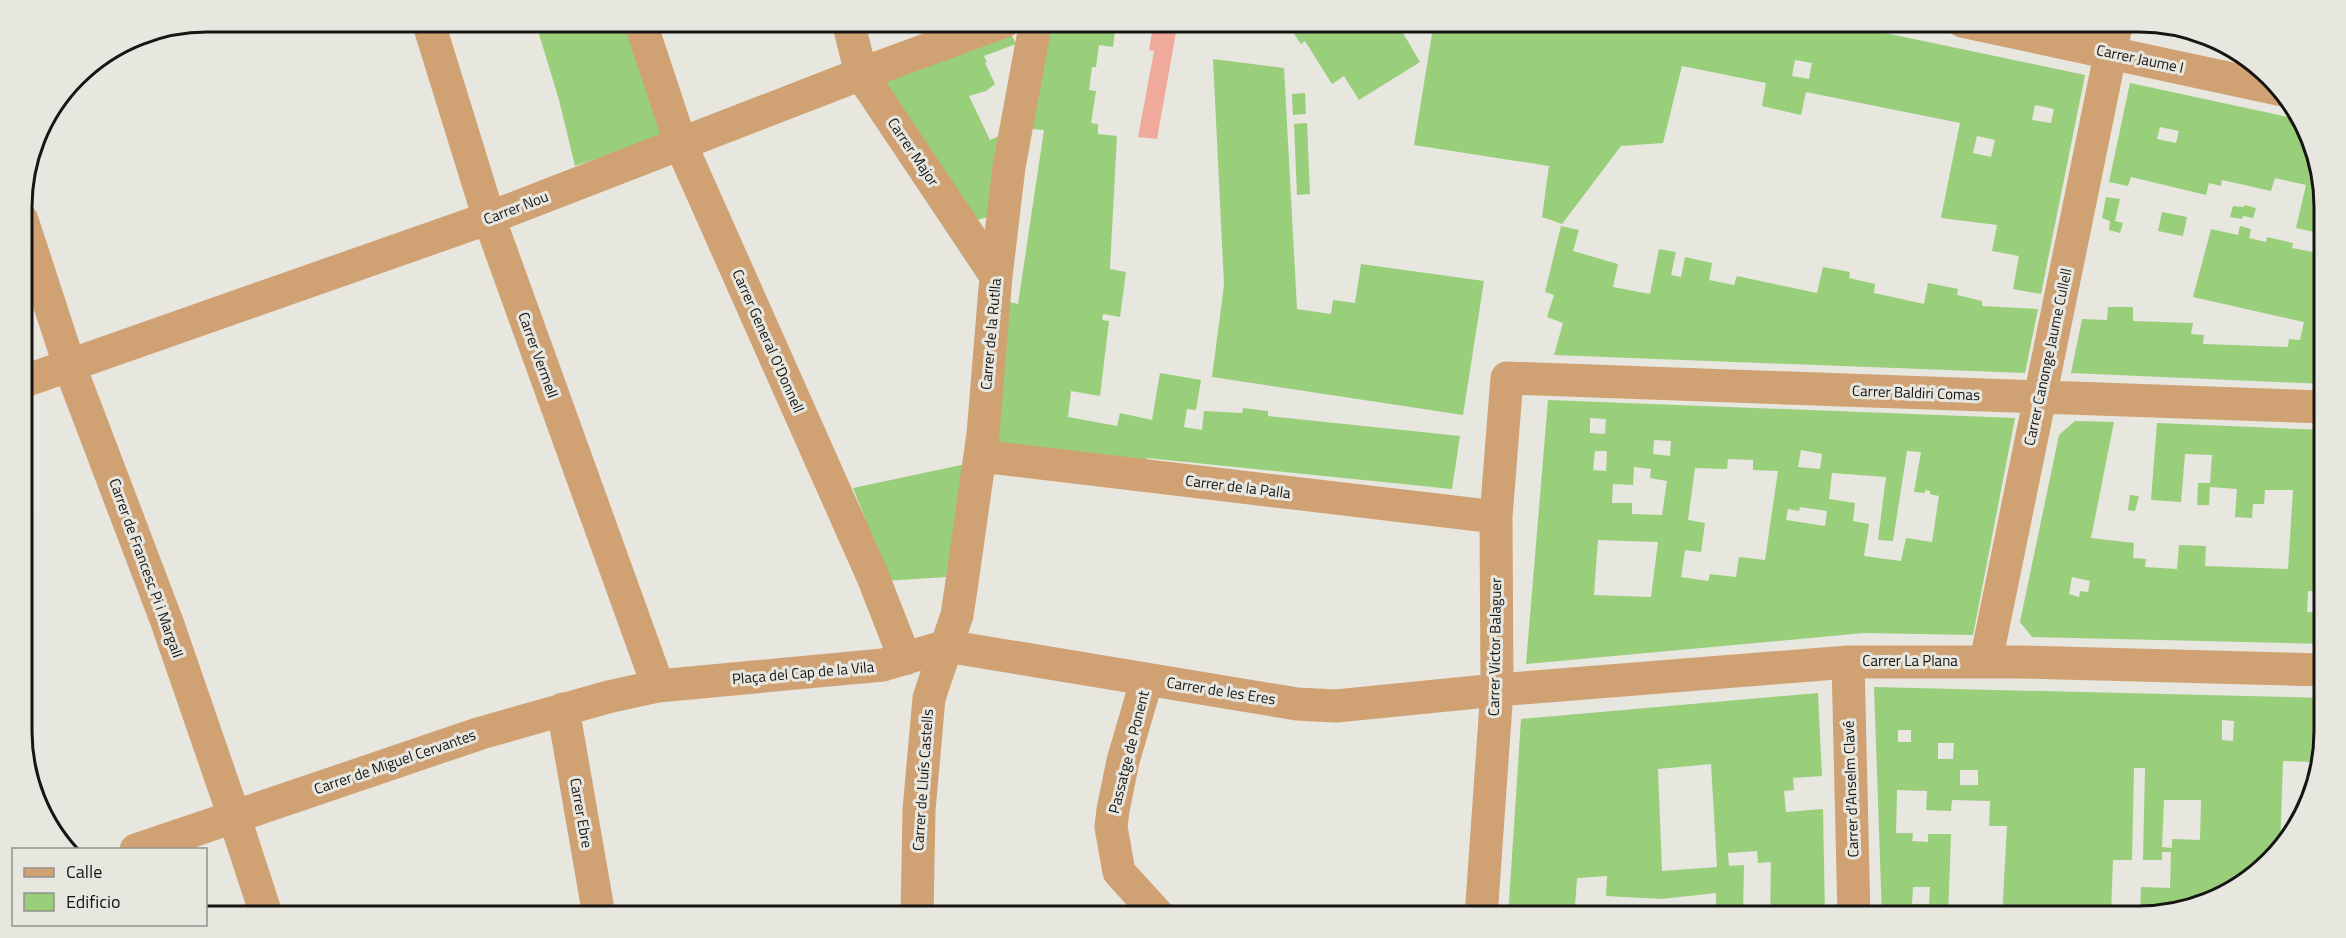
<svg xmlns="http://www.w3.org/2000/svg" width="2346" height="938" font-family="'Titillium Web',sans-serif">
  <rect width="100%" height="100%" fill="#e7e6df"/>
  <!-- green -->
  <path fill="#efaa9c" d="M1160,21H1178L1157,139L1138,137L1154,51L1149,50L1153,27L1158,28Z"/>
  <!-- building -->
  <path fill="#99ce7b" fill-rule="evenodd" d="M535,21H628L662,137L575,166L559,100Z
    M1052,21H1105L1116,24L1113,47L1099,45L1096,67H1092L1089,90L1096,91L1091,123L1098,124V134L1117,136L1110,267V269L1126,272L1120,317L1103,314L1102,320L1109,321L1100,396L1071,391L1068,417L1117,426L1120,413L1152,420L1160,373L1201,380L1196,410L1187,409L1184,427L1202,430L1204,411L1242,413L1243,408L1268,411V416L1460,436L1452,489L1147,458L1146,467L994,446L1009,302L1018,304L1044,130L1030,129Z
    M1299,21H1396L1420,62L1359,100L1344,76L1332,84L1305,41L1301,44L1294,34L1304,28Z
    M1424,21H1828L2085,75L2041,294L2013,289L2019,256L1992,251L1997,225L1941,218L1960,123L1806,92L1801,115L1762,106L1766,83L1682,66L1663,143L1621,146L1562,224L1542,217L1549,166L1414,145L1432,34ZM1795,60L1812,63L1809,79L1792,76ZM2035,105L2054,109L2051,123L2032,120ZM1977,136L1995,140L1991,157L1973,153Z
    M2149,23L2199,31L2235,49L2147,30Z
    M1008,28L1016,44L984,56L987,62L985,63L995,84L986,91L969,96L990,140L1001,135L989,217L972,221L878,78Z
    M1213,59L1284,68L1297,309L1331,314L1333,300L1355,303L1361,264L1484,281L1463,415L1212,377L1224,285Z
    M2130,83L2297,119L2323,182V234L2296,228L2306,185L2275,178L2271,191L2222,180L2221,186L2209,183L2206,195L2131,177L2128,186L2109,182ZM2160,127L2179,131L2176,143L2157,139Z
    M1305,93L1306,114L1293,115L1292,94Z
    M1307,123L1310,194L1297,195L1294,124Z
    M2106,197L2120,199L2115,221L2123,223L2120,233L2109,230L2110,221L2102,218Z
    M2244,205L2256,208L2253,218L2243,216L2242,219L2230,217L2233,206L2244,207Z
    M2162,212L2187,217L2183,236L2158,231Z
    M1561,226L1579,230L1573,251L1618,264L1613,287L1650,294L1659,249L1676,252L1671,275L1681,277L1685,257L1712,263L1709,280L1734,285L1737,276L1817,293L1823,267L1850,272L1849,278L1875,284L1874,293L1924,304L1928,283L1958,289L1957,295L1982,301V306L2038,309L2025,373L1554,355L1563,323L1547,317L1554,295L1545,292Z
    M2240,226L2251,229L2249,238L2266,242L2267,237L2293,243L2292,248L2319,253L2317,264L2324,266V384L2071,373L2082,319L2107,320L2108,307H2133V321L2193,323L2191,334L2204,335L2203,344L2288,347L2289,339L2300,340L2304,322L2193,297L2211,229L2238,235Z
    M1548,400L2015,418L1973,635L1864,633L1526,664ZM1590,418L1606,419L1605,434L1590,433ZM1654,440L1671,441L1670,456L1653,454ZM1801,450L1822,454L1820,469L1798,467ZM1595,451H1607L1606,471L1593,470ZM1907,451L1921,452L1914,492L1925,493V490L1930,491V494L1939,496L1932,542L1906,538L1901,561L1864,556L1869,524L1853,521L1855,503L1829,499L1832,473L1886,477L1878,540L1893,541ZM1728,459L1753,460V470L1778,471L1765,560L1739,557L1736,577L1710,574L1708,581L1681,577L1685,550L1701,552L1705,523L1688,520L1695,468L1727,469ZM1634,467L1651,469L1650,478L1667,481L1662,515L1632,514V503H1612L1613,484L1633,485ZM1800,507L1827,511L1825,526L1786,520L1788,509L1799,511ZM1598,540L1658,542L1651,597L1594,595Z
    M2075,421L2114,422L2091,538L2134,543L2133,558L2146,559L2145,567L2177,569L2179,545L2206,546L2205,566L2288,569L2293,490H2265L2264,504H2253L2252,518L2235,517L2237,489L2210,487L2209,505H2197L2198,483H2210L2212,455L2185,454L2181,502L2151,500L2157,423L2324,430V463L2317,462L2315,482L2324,483L2325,592L2308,591L2307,612L2325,613V644L2032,637L2020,622L2059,435ZM2072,577L2090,581L2088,592L2080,591L2079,597L2069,594Z
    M966,464L946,577L885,581L862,518H865L853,488Z
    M2130,495L2139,496L2135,511L2128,510Z
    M1874,687L2325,698V732L2315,791L2310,802L2311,762L2283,761L2280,851L2252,879L2199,907L2151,917H2002L2007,826H1989L1990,801L1952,800L1951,811L1926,810L1927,791L1897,790L1896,833H1913L1912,841L1928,842V834H1951L1948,917H1882ZM2222,720L2234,721L2233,741L2222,740ZM1898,730H1911V742H1898ZM1938,743H1954L1953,759H1938ZM2134,768H2145L2143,860H2162V852H2171L2170,888L2141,887L2140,914H2111L2113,860H2132ZM1960,770H1978V785H1960ZM2164,800H2201L2200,840L2172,839V848L2162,847ZM1913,887H1930L1929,904H1912Z
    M1818,693L1822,776L1793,778L1794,790L1784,791L1786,812L1823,809L1825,917H1770L1771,862L1758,863L1757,851L1728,853L1729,866L1744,865L1743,917H1716V893L1661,899L1606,896L1607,876L1577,878L1575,907L1568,905V917H1508L1521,719ZM1711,764L1717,867L1662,871L1658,769Z"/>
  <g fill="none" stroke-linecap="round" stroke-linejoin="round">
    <!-- minor -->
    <path stroke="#d0a273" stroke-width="33" d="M428,21L489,218L658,686
      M640,21L681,145L873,577L905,659
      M848,21L861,74L996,276
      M1962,21L2283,90
      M22,220L70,367L167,622L234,816L267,917
      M22,382L489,218L861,74L1005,21
      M980,456L1496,517
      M1986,661L2117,21
      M1848,662L1854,917
      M1147,679L1123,761L1113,810L1111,827L1119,872L1160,917
      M563,709L597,904L596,917
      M136,850L481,733L608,697L658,686L883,665L946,646L1297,704L1336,706L1497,690L1848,662H2020L2325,670
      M917,917L919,810L929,698L957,615L962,582L983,434L996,276L1009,167L1036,21
      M1481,917L1497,690L1496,517L1507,378L2324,407"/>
  </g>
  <g text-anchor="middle" stroke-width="6" stroke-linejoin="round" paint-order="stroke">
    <!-- street labels -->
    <g font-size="15" fill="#161513" stroke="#e7e6df">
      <text transform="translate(2140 59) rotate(12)" y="5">Carrer Jaume I</text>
      <text transform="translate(913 152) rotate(56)" y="5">Carrer Major</text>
      <text transform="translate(516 208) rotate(-21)" y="5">Carrer Nou</text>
      <text transform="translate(991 334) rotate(-85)" y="5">Carrer de la Rutlla</text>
      <text transform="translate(768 341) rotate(66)" y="5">Carrer General O'Donnell</text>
      <text transform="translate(538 355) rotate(70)" y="5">Carrer Vermell</text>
      <text transform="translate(2048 357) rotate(-78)" y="5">Carrer Canonge Jaume Cullell</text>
      <text transform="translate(1916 393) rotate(2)" y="5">Carrer Baldiri Comas</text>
      <text transform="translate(1238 487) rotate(7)" y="5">Carrer de la Palla</text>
      <text transform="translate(146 568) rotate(70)" y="5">Carrer de Francesc Pi i Margall</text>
      <text transform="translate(1495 647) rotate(-89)" y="5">Carrer Victor Balaguer</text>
      <text x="1910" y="666">Carrer La Plana</text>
      <text transform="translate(803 673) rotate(-5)" y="5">Plaça del Cap de la Vila</text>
      <text transform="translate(1221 691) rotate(9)" y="5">Carrer de les Eres</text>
      <text transform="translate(1129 752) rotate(-76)" y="5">Passatge de Ponent</text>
      <text transform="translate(395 762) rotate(-19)" y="5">Carrer de Miguel Cervantes</text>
      <text transform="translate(923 780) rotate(-86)" y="5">Carrer de Lluís Castells</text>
      <text transform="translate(1851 789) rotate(-92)" y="5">Carrer d'Anselm Clavé</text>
      <text transform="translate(581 813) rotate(80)" y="5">Carrer Ebre</text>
    </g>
  </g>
  <!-- crop -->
  <path d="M0 0H2346V938H0ZM207 32H2139A175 175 0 0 1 2314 207V731A175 175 0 0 1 2139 906H207A175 175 0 0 1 32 731V207A175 175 0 0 1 207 32Z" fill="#e7e6df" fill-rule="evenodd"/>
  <path fill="none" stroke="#161513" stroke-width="3" d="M207 32H2139A175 175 0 0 1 2314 207V731A175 175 0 0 1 2139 906H207A175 175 0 0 1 32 731V207A175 175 0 0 1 207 32Z"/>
  <!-- legend -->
  <rect x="12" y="848" width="195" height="78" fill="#e7e6df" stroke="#93928d" stroke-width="1.5"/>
  <rect x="24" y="868" width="30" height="9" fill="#d0a273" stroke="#93928d" stroke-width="1.5"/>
  <text x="66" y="878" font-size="18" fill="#161513">Calle</text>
  <rect x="24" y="893" width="30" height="18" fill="#99ce7b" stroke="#93928d" stroke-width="1.5"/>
  <text x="66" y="908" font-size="18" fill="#161513">Edificio</text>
</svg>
